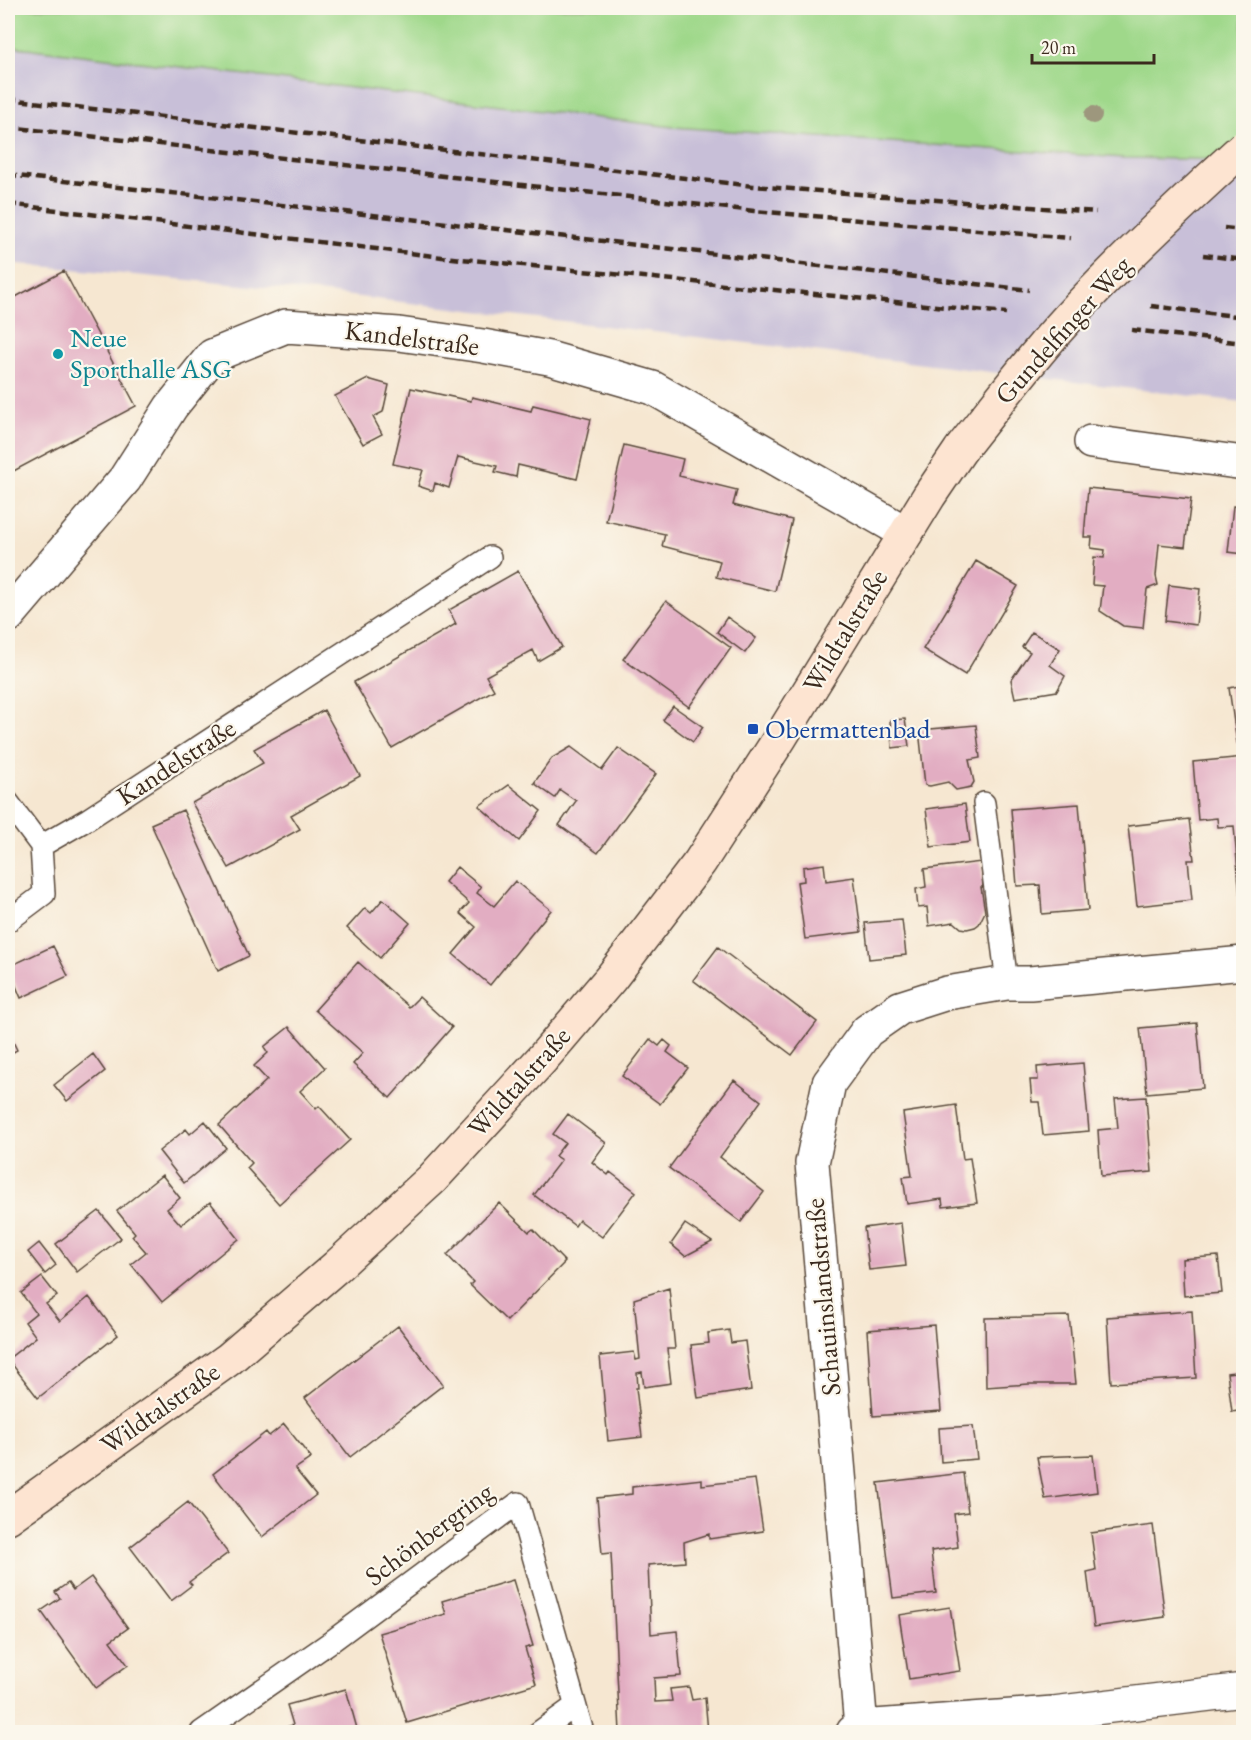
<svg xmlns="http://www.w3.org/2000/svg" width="1251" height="1740" font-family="'EB Garamond',serif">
  <rect width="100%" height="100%" fill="#fbf7ec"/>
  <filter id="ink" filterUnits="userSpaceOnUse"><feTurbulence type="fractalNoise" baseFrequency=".0167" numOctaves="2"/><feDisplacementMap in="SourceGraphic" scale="12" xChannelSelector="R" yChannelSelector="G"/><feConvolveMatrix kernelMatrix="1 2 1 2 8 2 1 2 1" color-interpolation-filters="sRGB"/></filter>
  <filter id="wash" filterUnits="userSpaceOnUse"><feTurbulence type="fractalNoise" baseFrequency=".008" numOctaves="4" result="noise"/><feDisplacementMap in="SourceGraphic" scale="24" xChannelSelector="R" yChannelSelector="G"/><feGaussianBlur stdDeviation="1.35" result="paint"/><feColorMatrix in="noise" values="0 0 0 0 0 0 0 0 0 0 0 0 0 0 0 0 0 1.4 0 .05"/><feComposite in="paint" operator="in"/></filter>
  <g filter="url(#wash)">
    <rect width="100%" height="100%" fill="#f6e7d1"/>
    <!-- industrial -->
    <path fill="#c8bfd8" d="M8,46L673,127L1124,158L1243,160V402L326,293L8,263Z"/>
    <!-- green -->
    <path fill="#9fd88a" stroke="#6d8154" stroke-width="1.5" d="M8,8H1243V160L1124,158L673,127L8,46Z"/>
    <g id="blocks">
      <!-- building -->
      <path fill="#e2adc2" d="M64,271L136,406L8,474V301Z
        M368,379L389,385L383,412L373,417L382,434L363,444L335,396Z
        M411,388L471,401L472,397L531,411L533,405L591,419L577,479L518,465L516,477L495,472L497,466L458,457L449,488L435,483L433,491L418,486L423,470L393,464Z
        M624,445L683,459L679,476L737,490L733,505L792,520L775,591L716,577L720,561L662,546L665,534L606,521Z
        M1088,488L1191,499L1185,547L1159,544L1156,576L1158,585L1147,589L1143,628L1123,626L1100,611L1103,586L1092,585L1094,557L1104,558L1105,550L1091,548L1092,537H1084Z
        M1233,506L1244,507V554L1228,552Z
        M976,561L1018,586L965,675L923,649Z
        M518,571L562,647L538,661L533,650L486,676L494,690L392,748L354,682L456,624L449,610Z
        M1169,585L1200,589L1196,625L1165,621Z
        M666,601L731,648L689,707L623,659Z
        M727,617L756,638L745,653L717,632Z
        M1032,632L1060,649L1050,665L1065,676L1057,691L1015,698L1011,680L1030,652L1022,647Z
        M1244,685V743H1237L1229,688Z
        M673,706L703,727L693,742L663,720Z
        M324,710L360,776L291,815L300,829L229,868L192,803L263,763L254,749Z
        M905,719L909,746L892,748L890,720Z
        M976,725L980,758L969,760L974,782L971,787L956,790L948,782L930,786L925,785L919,730Z
        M571,747L602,770L618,748L656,774L598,853L559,825L576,801L560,790L555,798L534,783L552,758Z
        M1244,757V896L1240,897L1234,826L1218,827L1217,818L1198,820L1193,762Z
        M509,785L541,811L519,841L479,806Z
        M965,804L970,842L931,847L926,809Z
        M1079,804L1088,910L1042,914L1040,885L1017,886L1011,809Z
        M183,810L249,956L218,971L151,824Z
        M1189,819L1194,860H1188L1192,900L1137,906L1128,826Z
        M981,862L983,887H981L985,912L979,924L975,927L967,929L961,928L954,922L929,926L927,907L918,908L916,889L926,887L924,869Z
        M824,864L826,881L854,877L861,932L805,939L797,882L804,881L803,867Z
        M457,867L481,887L477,893L494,906L515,881L551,910L490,985L453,954L476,927L460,913L469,903L445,882Z
        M383,899L410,923L380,958L347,928L365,908L371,913Z
        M902,920L906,955L869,959L865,923Z
        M53,946L68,976L21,998L8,967Z
        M718,947L817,1022L792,1055L693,980Z
        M358,962L409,1007L419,997L452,1027L390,1098L353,1064L363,1053L315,1010Z
        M1197,1023L1203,1088L1147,1093L1140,1028Z
        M289,1027L325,1068L300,1091L316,1109L319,1106L350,1140L279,1204L247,1168L252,1163L219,1125L267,1080L254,1066L268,1053L264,1047Z
        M8,1031L17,1050L8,1055Z
        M650,1039L659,1046L664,1040L671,1046L667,1052L688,1068L660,1104L622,1076Z
        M93,1054L105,1071L67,1101L54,1085Z
        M1083,1063L1089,1131L1043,1135L1039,1102H1032L1030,1080H1038L1037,1067Z
        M734,1080L761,1101L720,1157L764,1192L741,1222L669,1168Z
        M1146,1097L1152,1172L1101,1176L1098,1130L1118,1128L1115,1099Z
        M956,1105L963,1159L970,1158L977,1203L943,1207L942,1199L907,1204L903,1177L912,1176L903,1113Z
        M568,1114L606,1143L592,1162L608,1175L610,1172L636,1192L602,1237L579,1220L575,1226L534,1195L561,1160L555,1156L565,1143L553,1134Z
        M205,1121L226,1148L184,1183L159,1151L186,1129L190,1134Z
        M162,1175L180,1198L167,1209L181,1225L210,1202L239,1239L162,1302L131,1264L146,1252L132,1236L135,1233L117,1211Z
        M499,1203L529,1232L533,1229L565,1262L507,1321L470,1285L473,1282L447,1255Z
        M99,1211L121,1238L77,1272L56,1244Z
        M901,1223L906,1266L869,1270L864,1228Z
        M685,1224L712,1242L685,1256L671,1244Z
        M39,1243L56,1265L45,1274L28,1252Z
        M1218,1256L1222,1293L1184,1296L1182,1259Z
        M42,1277L57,1296L46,1304L60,1321L89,1297L118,1335L38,1398L8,1359L36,1337L25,1322L36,1313L21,1293Z
        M669,1288L675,1349H667L671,1383L644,1387L642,1372L637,1373L638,1388H636L642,1437L608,1441L600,1356L634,1352L636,1360L640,1359L634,1299Z
        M1192,1311L1196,1378L1111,1383L1107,1317Z
        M1069,1316L1076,1384H1029L986,1387L985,1318Z
        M934,1325L941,1411L873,1416L867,1330Z
        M398,1326L443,1385L350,1457L305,1398Z
        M729,1330L731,1343L745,1341L751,1390L698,1398L691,1345L709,1343L708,1333Z
        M1244,1371V1410L1232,1412L1227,1373Z
        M284,1424L311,1458L295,1469L316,1495L262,1537L213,1474L266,1432L269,1436Z
        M973,1426L977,1459L941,1462L939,1428Z
        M1093,1455L1097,1492L1045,1499L1037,1457Z
        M963,1473L968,1512L954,1514L958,1547L931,1551L936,1593L893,1598L878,1483Z
        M702,1479V1485L755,1479L763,1531L709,1539V1534L684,1542L685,1562L648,1565L651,1634L677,1631L681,1676L654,1678L655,1702L672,1701L670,1689L689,1687L692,1700L705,1698L708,1732H620L611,1553L602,1554L597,1498L632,1494V1487Z
        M188,1502L228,1553L189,1582L192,1585L171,1601L130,1547Z
        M1153,1525L1165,1617L1094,1627L1087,1572L1096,1570L1091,1533Z
        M91,1577L128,1628L110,1641L128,1665L96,1688L41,1611L60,1598L55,1592L68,1583L73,1590Z
        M513,1580L533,1646L525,1648L536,1684L407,1723L379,1633L446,1614L442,1601Z
        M950,1607L960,1671L909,1679L899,1615Z
        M346,1689L358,1732H269L293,1725L287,1705Z"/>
    </g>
  </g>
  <g filter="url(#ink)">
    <use href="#blocks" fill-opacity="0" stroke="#574639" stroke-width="1.5"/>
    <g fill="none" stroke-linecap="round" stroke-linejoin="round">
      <!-- lane casing -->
      <g stroke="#574639" stroke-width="24">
        <path id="lane" d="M8,802L41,846L44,894L8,921
          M984,803L1007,983
          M41,846L88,819L490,557
          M201,1732L332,1641L518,1503L583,1732
          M539,1732L575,1706"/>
      </g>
      <!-- street casing -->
      <g stroke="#574639" stroke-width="36">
        <path id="street" d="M1091,442L1244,463
          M8,616L125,479L171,407L212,356L286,326L399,334L483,346L549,358L653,388L906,533
          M861,1727L812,1163L829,1083L867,1031L900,1008L947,993L1007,983H1030L1244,963
          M853,1732L861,1727L1053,1713L1244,1690"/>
      </g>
      <!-- secondary casing -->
      <g stroke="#574639" stroke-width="36">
        <path id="secondary" d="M8,1517L229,1359L336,1267L432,1179L542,1059L611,978L700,862L780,738L929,496L961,449"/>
      </g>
      <!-- lane -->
      <use href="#lane" stroke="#fff" stroke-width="21"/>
      <!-- street -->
      <use href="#street" stroke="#fff" stroke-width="33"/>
      <!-- secondary -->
      <use href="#secondary" stroke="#fde4d1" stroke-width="33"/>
      <!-- rail -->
      <path stroke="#3b2a1e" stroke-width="4.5" stroke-dasharray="9 4.5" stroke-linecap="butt" d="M8,99L753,186L1096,212
        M8,127L754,211L1071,238
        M8,175L437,222L1029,290
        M8,204L442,257L1006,313
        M1224,228L1244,230
        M1203,255L1244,260
        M1151,306L1244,317
        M1132,330L1244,343"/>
      <!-- secondary-bridge casing -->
      <g stroke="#574639" stroke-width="36" stroke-linecap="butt">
        <path id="secondary-bridge" d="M961,449C1000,400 1038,349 1081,304C1133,249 1188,198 1244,147"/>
      </g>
      <!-- secondary-bridge -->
      <use href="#secondary-bridge" stroke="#fde4d1" stroke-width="33"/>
    </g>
    <!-- trees -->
    <circle fill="#9d977d" cx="1093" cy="115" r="9"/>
  </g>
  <!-- markers -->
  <circle fill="#0f9aa8" stroke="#fbf7ec" stroke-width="2" cx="58" cy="354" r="6"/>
  <rect fill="#1a4fb4" stroke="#fbf7ec" stroke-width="2" x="747" y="723" width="12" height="12" rx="3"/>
  <g text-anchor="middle" stroke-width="4.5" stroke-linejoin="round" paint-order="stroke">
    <!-- street labels -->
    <g font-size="27" fill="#3b2a1e" stroke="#fbf7ec">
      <text transform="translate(1063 330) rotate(-48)" y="9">Gundelfinger Weg</text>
      <text transform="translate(412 338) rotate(7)" y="9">Kandelstraße</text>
      <text transform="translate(845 631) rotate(-59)" y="9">Wildtalstraße</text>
      <text transform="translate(176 762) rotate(-33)" y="9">Kandelstraße</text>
      <text transform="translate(519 1082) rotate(-48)" y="9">Wildtalstraße</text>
      <text transform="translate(823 1297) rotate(-95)" y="9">Schauinslandstraße</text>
      <text transform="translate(160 1408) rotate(-35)" y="9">Wildtalstraße</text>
      <text transform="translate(429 1534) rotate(-37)" y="9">Schönbergring</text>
    </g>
    <!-- culture labels -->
    <g font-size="27" fill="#0d838f" stroke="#fbf7ec" text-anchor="start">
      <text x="70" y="347">Neue<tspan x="70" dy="31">Sporthalle ASG</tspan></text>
    </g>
    <!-- transit labels -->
    <g font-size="27" fill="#164399" stroke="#fbf7ec" text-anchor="start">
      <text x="765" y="738">Obermattenbad</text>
    </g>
  </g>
  <!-- margin -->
  <rect width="1251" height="1740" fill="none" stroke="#fbf7ec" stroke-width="30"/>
  <!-- scale -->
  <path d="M1032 54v9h122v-9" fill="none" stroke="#3b2a1e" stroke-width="3"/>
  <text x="1041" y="54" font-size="18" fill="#3b2a1e" stroke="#fbf7ec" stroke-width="4.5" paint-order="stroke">20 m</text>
</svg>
